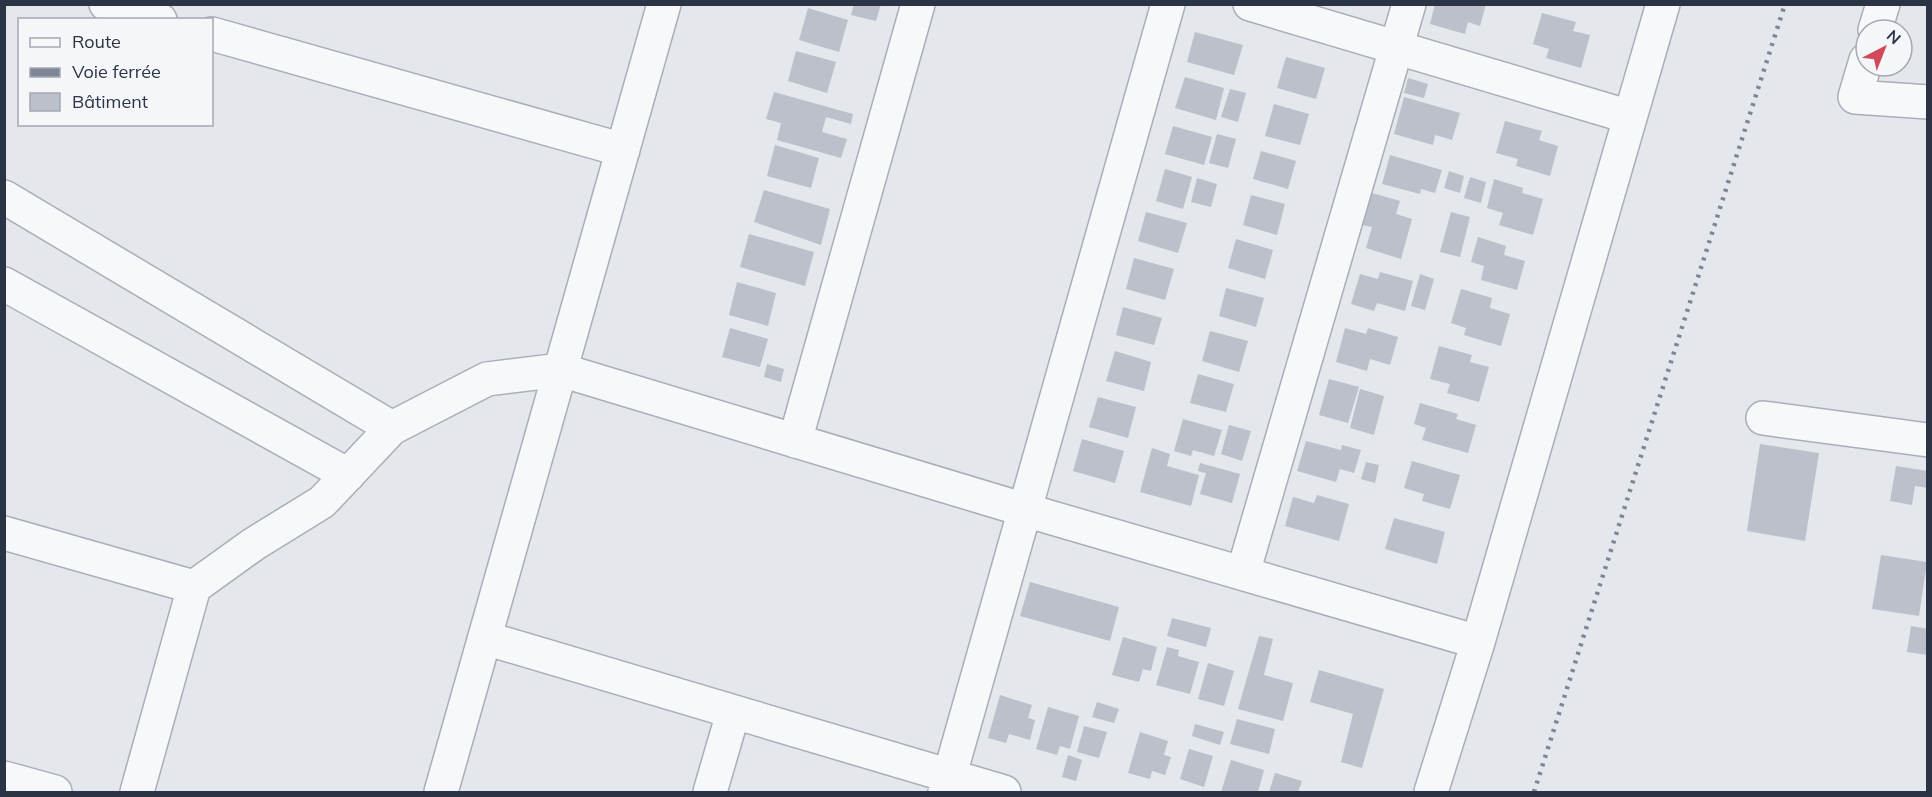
<svg xmlns="http://www.w3.org/2000/svg" width="1932" height="797" font-family="Mulish,sans-serif">
  <rect width="100%" height="100%" fill="#e4e7ec"/>
  <!-- building -->
  <path fill="#bbc0ca" d="M854,4H881L876,21L851,15Z
    M1435,4H1486L1480,26L1468,22L1465,34L1430,24Z
    M808,8L848,20L839,52L799,40Z
    M1542,13L1576,22L1573,31L1590,35L1581,68L1546,58L1549,49L1533,44Z
    M1195,32L1243,45L1234,75L1187,62Z
    M796,51L836,62L827,93L788,81Z
    M1286,57L1325,68L1316,99L1277,88Z
    M1185,77L1224,88L1216,120L1175,108Z
    M1408,78L1428,84L1424,98L1404,93Z
    M1230,89L1246,93L1238,122L1221,117Z
    M774,92L853,114L851,124L826,117L822,132L847,139L841,158L777,140L781,123L766,119Z
    M1404,97L1460,113L1452,140L1435,135L1433,145L1394,134Z
    M1274,104L1309,114L1300,145L1265,136Z
    M1505,121L1542,131L1539,140L1558,146L1550,176L1516,166L1518,159L1496,153Z
    M1173,126L1212,137L1204,165L1165,154Z
    M1217,134L1236,139L1228,168L1209,163Z
    M775,145L819,158L811,188L767,176Z
    M1261,151L1296,161L1288,189L1253,179Z
    M1390,155L1442,170L1435,193L1421,189L1420,194L1382,184Z
    M1165,169L1192,177L1183,209L1156,201Z
    M1449,171L1464,176L1460,193L1444,188Z
    M1470,177L1486,182L1481,203L1464,198Z
    M1197,178L1217,184L1211,207L1191,202Z
    M1494,179L1523,188L1522,193L1543,199L1533,235L1499,225L1503,213L1487,208Z
    M764,190L830,209L821,245L754,222Z
    M1372,193L1400,201L1396,214L1412,219L1401,259L1366,248L1372,227L1363,225Z
    M1251,195L1285,204L1277,235L1243,225Z
    M1146,212L1187,223L1178,253L1138,241Z
    M1451,212L1470,217L1460,257L1440,252Z
    M749,234L814,252L805,286L740,267Z
    M1478,237L1506,246L1504,255L1525,261L1517,290L1481,280L1484,266L1471,262Z
    M1236,239L1273,250L1265,279L1228,268Z
    M1134,258L1174,269L1165,300L1126,289Z
    M1380,272L1413,281L1405,311L1377,303L1374,311L1351,304L1360,274L1378,279Z
    M1420,274L1434,279L1425,310L1411,306Z
    M737,282L776,293L768,326L729,315Z
    M1226,288L1264,298L1256,327L1219,316Z
    M1461,289L1492,298L1490,308L1510,314L1501,346L1464,335L1466,328L1451,323Z
    M1123,307L1162,318L1154,345L1116,335Z
    M730,328L768,339L760,367L722,357Z
    M1345,328L1366,334L1368,328L1398,337L1390,365L1370,359L1367,371L1336,362Z
    M1210,331L1248,341L1239,372L1202,361Z
    M1439,346L1472,355L1470,362L1489,367L1479,402L1447,393L1450,384L1430,379Z
    M1115,351L1151,362L1144,391L1106,381Z
    M767,364L784,369L781,382L764,377Z
    M1198,374L1234,384L1226,412L1190,403Z
    M1329,379L1359,387L1348,423L1319,415Z
    M1360,389L1384,396L1374,435L1350,428Z
    M1098,397L1136,407L1128,438L1089,427Z
    M1420,403L1458,414L1456,419L1476,425L1468,453L1422,440L1426,428L1414,424Z
    M1183,419L1222,430L1214,456L1193,450L1191,456L1174,451Z
    M1229,425L1251,431L1242,461L1221,454Z
    M1082,439L1124,451L1115,483L1073,471Z
    M1306,441L1341,450L1342,445L1361,450L1354,473L1340,469L1336,482L1297,471Z
    M1760,444L1819,453L1805,541L1747,531Z
    M1152,448L1170,454L1167,466L1199,475L1191,506L1140,492Z
    M1412,461L1460,475L1450,509L1422,501L1424,494L1404,488Z
    M1366,462L1379,465L1375,483L1361,479Z
    M1200,463L1240,474L1232,503L1200,494L1206,473L1198,471Z
    M1896,466L1928,471V488L1915,486L1912,505L1890,501Z
    M1317,495L1349,504L1339,541L1285,526L1293,497L1314,503Z
    M1394,518L1445,532L1437,564L1385,549Z
    M1881,555L1927,562L1919,616L1872,609Z
    M1030,582L1119,607L1110,641L1020,616Z
    M1172,618L1211,628L1206,647L1167,636Z
    M1911,626L1928,629V655L1907,652Z
    M1259,636L1273,639L1264,675L1293,683L1283,721L1238,709Z
    M1123,637L1157,647L1151,671L1143,669L1139,682L1112,675Z
    M1167,647L1179,650L1178,656L1199,662L1190,694L1156,685Z
    M1208,663L1234,671L1224,706L1198,699Z
    M1319,670L1384,689L1362,768L1341,762L1353,714L1310,702Z
    M1000,695L1032,705L1028,718L1035,720L1030,740L1009,734L1006,743L988,738Z
    M1097,702L1119,709L1114,723L1092,717Z
    M1048,707L1079,716L1070,749L1060,746L1057,755L1036,749Z
    M1237,719L1275,729L1269,754L1230,744Z
    M1195,724L1224,732L1220,745L1192,736Z
    M1084,726L1107,732L1099,758L1077,752Z
    M1140,732L1168,741L1164,755L1171,757L1165,775L1152,771L1150,779L1128,773Z
    M1189,749L1213,756L1204,787L1180,779Z
    M1068,755L1082,760L1076,781L1062,777Z
    M1231,760L1264,770L1258,792H1221Z
    M1275,773L1302,781L1298,792H1269Z"/>
  <g fill="none" stroke-linecap="round" stroke-linejoin="round">
    <!-- minor casing -->
    <g stroke="#a9aeb7" stroke-width="36">
      <path id="minor" d="M106,4L160,20
        M1250,4L1630,117
        M1875,30L1883,4
        M212,34L623,150
        M1866,60L1855,97L1928,102
        M4,197L392,428
        M4,284L348,475
        M1763,418L1928,440
        M795,441L918,4
        M4,533L194,587
        M1243,573L1409,4
        M485,638L1004,792
        M4,778L55,792
        M137,792L194,587L254,544L322,502L392,428L487,379L561,370L1025,510L1478,642
        M441,792L664,4
        M710,792L733,713
        M945,792L1168,4
        M1431,792L1478,642L1663,4"/>
    </g>
    <!-- minor -->
    <use href="#minor" stroke="#f7f8fa" stroke-width="33"/>
    <!-- rail -->
    <path stroke="#7d8696" stroke-width="4.5" stroke-dasharray="3 6" stroke-linecap="butt" d="M1534,792L1785,4"/>
  </g>
  <!-- border -->
  <rect width="1932" height="797" fill="none" stroke="#2b3445" stroke-width="12"/>
  <!-- legend -->
  <rect x="18" y="18" width="195" height="108" fill="#f4f6f9" stroke="#a4a8b1" stroke-width="1.5"/>
  <rect x="30" y="38" width="30" height="9" fill="#f7f8fa" stroke="#a4a8b1" stroke-width="1.5"/>
  <text x="72" y="48" font-size="18" fill="#2b3445">Route</text>
  <rect x="30" y="68" width="30" height="9" fill="#7d8696" stroke="#a4a8b1" stroke-width="1.5"/>
  <text x="72" y="78" font-size="18" fill="#2b3445">Voie ferrée</text>
  <rect x="30" y="93" width="30" height="18" fill="#bbc0ca" stroke="#a4a8b1" stroke-width="1.5"/>
  <text x="72" y="108" font-size="18" fill="#2b3445">Bâtiment</text>
  <!-- north arrow -->
  <g transform="translate(1884 48) rotate(42)"><circle r="28" fill="#f4f6f9" stroke="#a4a8b1" stroke-width="1.5"/>
  <path d="M0-4.5L10 22L0 15L-10 22Z" fill="#d1495b"/>
  <text y="-9" font-size="16" font-weight="bold" text-anchor="middle" fill="#2b3445">N</text>
  </g>
</svg>
